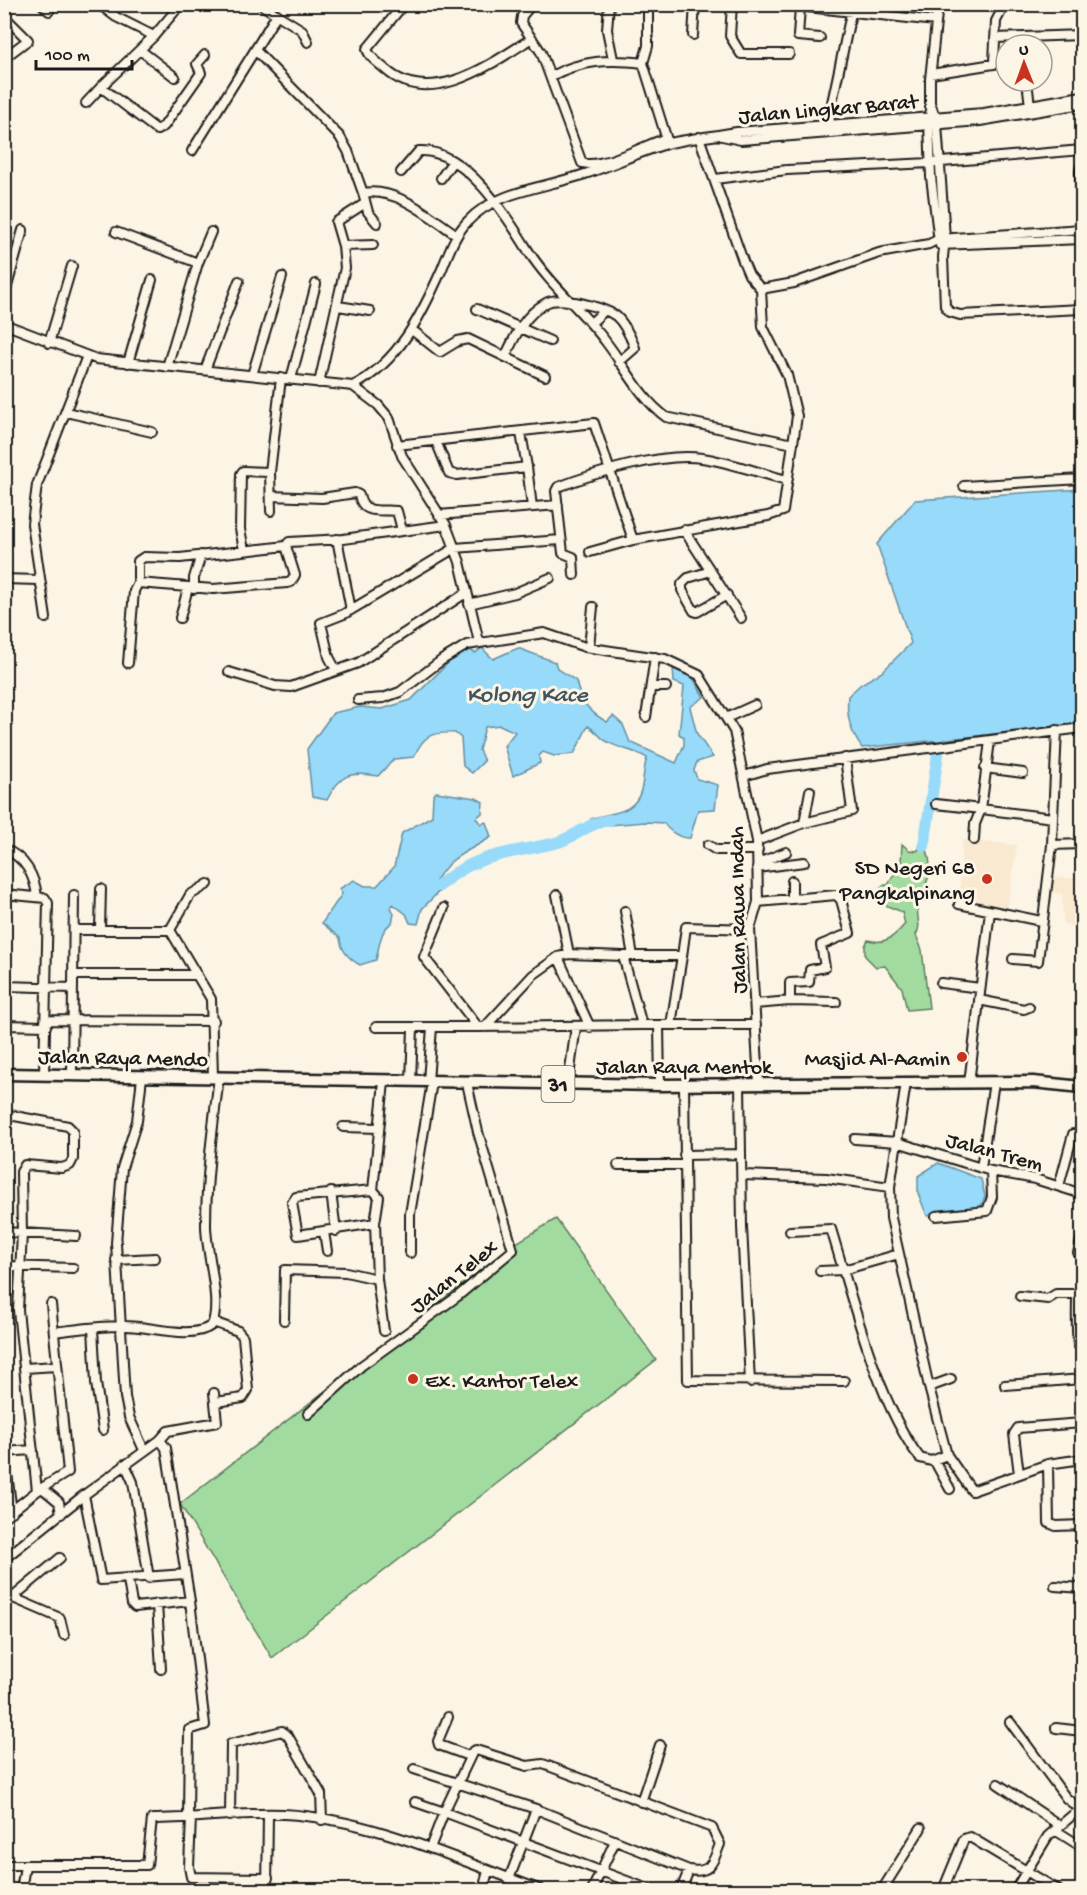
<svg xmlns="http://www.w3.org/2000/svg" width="1087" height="1895" font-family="'Gochi Hand',sans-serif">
  <rect width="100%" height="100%" fill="#fcf5e5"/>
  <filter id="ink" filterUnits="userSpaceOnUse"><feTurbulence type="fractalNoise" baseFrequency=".0167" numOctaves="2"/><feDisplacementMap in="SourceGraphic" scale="12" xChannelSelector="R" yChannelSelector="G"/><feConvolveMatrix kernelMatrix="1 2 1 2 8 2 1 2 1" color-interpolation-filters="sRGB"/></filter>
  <g filter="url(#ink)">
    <!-- built -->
    <path fill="#f9e9d1" d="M962,840L1017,845L1007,912L959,901Z
      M1054,877L1074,878L1075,891L1082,890V928L1063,924L1062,894L1053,893Z
      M1082,1009V1080L1073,1078L1071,1073Z"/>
    <!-- green -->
    <path fill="#a2dba0" stroke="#5f7c5e" stroke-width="1.5" d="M902,844L909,850L917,851L922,845L926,847C936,875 924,883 918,908C916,918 922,925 916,935L922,950L929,1008L907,1010L902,988L885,966L876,967L865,956V946L868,940C885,945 894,937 905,924L902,912L876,901L877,892L883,885H888L901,862Z
      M556,1219L656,1360L272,1658L180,1504L511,1246Z"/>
    <!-- water -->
    <path fill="#97daf9" stroke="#668ea1" stroke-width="1.5" d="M1082,489V725L862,748C850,732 846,715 848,696L861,684L882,672L911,643L877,544L915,500Z
      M482,648L493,659L518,648L555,662L557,668L576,681C580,701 589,712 607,722L613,716L623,725L630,742L676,763L684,745V737L679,734L684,686L674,682L673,667L675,665L693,678L704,697L690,707L697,734L713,757L697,762L694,770L697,779L718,785L715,809L698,810L690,838C681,839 668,831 664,823L645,822L597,826L591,819C609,812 635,815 641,790C644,779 643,769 647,758C635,750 618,749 606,741C599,737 597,731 588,726L574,754L554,756L543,752L539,756L540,763L513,776L504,746L515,732L500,725L485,727L479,750L484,761L472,773L463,766L461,738L455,733C432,732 423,735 414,757L394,759L378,776C350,771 340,774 327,800L312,797L307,749L333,713L360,707L382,709L411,700L457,654L470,650L475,653Z
      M436,792L476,798L483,802L482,813L476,818L481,824L486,822L491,837C465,854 452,854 436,881L439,882L446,874L453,877L422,909L418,924L410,923L406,914L393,904L391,907L394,914L392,923C380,929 379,948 376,960L360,965C349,959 341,951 340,938L322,923L342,894L339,889L354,880L365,886H377L394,867L402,833L432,816L433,796Z
      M938,1163L981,1179L985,1196L980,1209L927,1216L918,1193V1176Z"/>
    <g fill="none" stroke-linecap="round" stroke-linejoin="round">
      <!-- river -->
      <path stroke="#97daf9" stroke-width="12" d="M924,846L940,741
        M439,886C475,853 510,854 555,843C575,838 589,822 610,820"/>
      <!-- minor casing -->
      <g stroke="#1c1c1c" stroke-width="12">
        <path id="minor" d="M42,4L49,11
          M99,4L116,17L154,36L181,4
          M260,4L302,30L308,42
          M404,4L367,49C369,57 378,63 385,69C430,110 493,63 532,38
          M532,4L522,16L521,23L541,52L582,163C602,169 646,145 666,138
          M609,4L607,30L613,59
          M648,4V46L643,63L667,140
          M732,4L730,36L741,54H789
          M779,4L936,21
          M4,6L6,4
          M800,7L798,36L820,38
          M277,14L255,50L340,137L348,151L363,193C397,187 430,217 457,235
          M4,16L28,40L4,58
          M693,35L695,4
          M154,36L101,87L157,130L164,126L201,73L197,64L205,55
          M995,38L1082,35
          M140,50L175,77
          M994,62L996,21L1005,4
          M931,74L1006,62
          M551,76C582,60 609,59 643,63
          M1027,81L1030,106
          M86,103L101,87
          M931,105L937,124L945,238L943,257L945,306L950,312L960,315L1082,309
          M930,110V79L938,4
          M929,122L931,177L939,242
          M829,129L830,112L853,4
          M722,136L741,140L980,121L1082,104
          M192,151L255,50
          M401,172L419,151C465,148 508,218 529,252C550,285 583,311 606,342C626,368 640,398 666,417L793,444
          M441,178L453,161
          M715,179L787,170L930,163L1082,150
          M363,193L368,212L377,223
          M1081,208L1080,171L1082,164
          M116,232L198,263
          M940,245L1082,239
          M343,246L373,245
          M761,289L794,283L879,253L929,244L939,239L1082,229
          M4,297L23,230
          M338,306L370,311
          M477,309L550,341
          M591,323L604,311
          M4,324L96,359L353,386C399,362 422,314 442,269C449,252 455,234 468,221C495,191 548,187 585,174C613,165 641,151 670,143C692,138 715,136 737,132L984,113L1082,96
          M412,330L440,352L458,341L468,339L545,376
          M49,343L72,266
          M505,357C515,336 524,315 546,303C559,295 603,307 616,316C624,323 631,338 635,348L619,362
          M128,363L152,280
          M167,367L198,263L211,232
          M205,370L239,281
          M252,375L282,277
          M291,379L316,284
          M319,383L345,268L343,246L336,222L364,204
          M353,386L378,405L389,418L402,456L446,525L460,562L479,642
          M66,412L152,432
          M436,441L449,473L457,475L527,467L521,433
          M397,445L594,423L633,540
          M527,467L532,507
          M964,486L1082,479
          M271,496L322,498L355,493L359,495C363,516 381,509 397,511L402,530
          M271,511L270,472L281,378
          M439,515L558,505
          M684,530L741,618
          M337,539L351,610
          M244,550L240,529L241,474L243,471L270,472
          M590,552L633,540L768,516L783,511L797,416L787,375L763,327L761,289L749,275L743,261L699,137
          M711,571L688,578L682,584V590L694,611L697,612L727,595
          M574,575L573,557L563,553L556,491L558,487C595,473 663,452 702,458C730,462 759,473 787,480
          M4,579L38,580
          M138,583V561L144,557L180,558L286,546
          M194,589V578L201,555
          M469,604L515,593L550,578
          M46,618L32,524L37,485L87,356
          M180,618L188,588
          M589,647L593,607
          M128,663L134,591L138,583L213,589L287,583L291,582L295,575L286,546L289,542L343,539L446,525
          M336,670L329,657L321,623L344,614L455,548L561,540
          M229,672L275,686L291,687L358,663L466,593
          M651,687H666
          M358,700L383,698L400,692L442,660L467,645L544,633L585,647L665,659L699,675L734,731L757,841L758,902L750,929L759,1083
          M646,717L655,657
          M726,718L755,705
          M985,768L1023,773
          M744,776L767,769L1082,728
          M936,804L981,809L990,741
          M1053,818L1052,845L1082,844
          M804,823L810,791
          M974,840L975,824L981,809L1053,818L1057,730
          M757,841L804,823L852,811L845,758
          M708,845L716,850H758
          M4,849C25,857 35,876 37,897
          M758,863L786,852
          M757,868L804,862
          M792,881V897
          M4,894L45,898L48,903L44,1074
          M557,895L569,954
          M959,904L1041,921
          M444,908L424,957L478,1027L642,1025
          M625,911L633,956
          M100,929L101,889
          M74,930H170L211,999L213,1077
          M170,930L190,895L208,884
          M623,956H682L671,1025
          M682,956L686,927L750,929
          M1013,959L1038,961L1052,845
          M74,975H197
          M941,983L980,988
          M4,986L73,988
          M979,1000L1024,1009L1029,1007
          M790,1001L836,1002
          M755,1004L790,1001V983L809,982L810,970L825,967L821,945L850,933L841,900L836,895L758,902
          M46,1020L214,1021
          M4,1025L46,1026
          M376,1027H478
          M485,1027L533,975L558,957
          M590,1027L558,957L569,954L623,956L642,1025H659
          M72,1075L74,895
          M142,1077L137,1121L122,1168L116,1243L125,1397L129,1417L144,1450
          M411,1081L413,1028
          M384,1082L373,1190L379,1197L375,1223L377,1279L384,1331
          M428,1082L432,1027
          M740,1083L742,1227L750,1382
          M906,1083L890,1187L891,1218L929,1387L947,1455L972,1491L1048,1464L1082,1459
          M969,1083L990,911
          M568,1084L576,1026
          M660,1085L659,1025H756
          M684,1085L688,1380L844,1381
          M4,1114L68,1126L73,1131V1159L70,1165L62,1168L25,1165L21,1172L22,1234L18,1310L37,1491
          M343,1127L379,1128
          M855,1139L897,1142L991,1171L1035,1179L1082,1194
          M684,1155L741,1154
          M618,1165H684
          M981,1168L994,1082
          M742,1175L826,1178L890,1187
          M1059,1186L1073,1134
          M373,1190L296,1197L292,1203L298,1235L375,1223
          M331,1192L336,1231
          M936,1216L987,1211L992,1197L991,1171
          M790,1231L831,1229C851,1294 878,1405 920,1458L931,1461L947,1455
          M4,1232L76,1236
          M324,1232L327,1251
          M410,1253V1214L432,1082
          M1078,1253L1082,1236
          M116,1260L155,1258
          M4,1266L73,1268
          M820,1271L843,1270L899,1254
          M1077,1294C1077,1313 1076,1327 1078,1345
          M1020,1296L1048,1299L1056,1294H1082
          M284,1320L285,1270L346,1272L377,1279
          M213,1322L238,1331L243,1337L248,1390L243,1398L216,1402
          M93,1328L96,1383L103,1430
          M54,1332C77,1329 101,1326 124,1326C147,1325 192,1341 212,1325C222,1300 206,1254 206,1225C206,1176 213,1126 219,1077
          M25,1368L56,1366
          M1005,1385L1082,1379
          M929,1387L951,1379
          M308,1414L361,1366L458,1296L513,1250L478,1132L467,1083
          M4,1450L12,1512
          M4,1452L33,1450
          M934,1460L950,1489
          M125,1464L133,1482L149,1578
          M1048,1464L1049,1523L1056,1526L1082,1525
          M1019,1474L1014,1434L1018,1428L1082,1423
          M42,1488L59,1502L61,1514
          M84,1495L101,1580L185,1574
          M4,1517L37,1491L68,1472L51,1304
          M4,1559L84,1495L160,1440
          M128,1580L132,1604L135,1607L190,1601
          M1055,1586L1082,1588
          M4,1594L60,1618L64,1635
          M12,1598L60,1558
          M157,1604L161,1669
          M448,1717L438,1741L439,1745L469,1756
          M1010,1722L1066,1798L1080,1809
          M1056,1728L1082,1731
          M414,1769L536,1809L689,1870
          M998,1784L1059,1825
          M415,1802L444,1812L473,1751L476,1750L527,1766L543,1764L712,1828L720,1844C713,1862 711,1874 689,1870L681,1890
          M641,1802L660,1745
          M230,1816L231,1744L282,1731L288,1736L321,1794L322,1820
          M188,1817L189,1730L205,1725L190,1601L166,1448L160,1440L168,1431L217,1422L214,1393
          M191,1817L189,1867L191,1877L268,1878
          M1055,1830L1082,1847
          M430,1848L444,1812L651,1890
          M4,1865H147L152,1819C196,1819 240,1812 284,1814C374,1819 457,1860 541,1890
          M509,1879L536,1809
          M21,1890L25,1866
          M267,1890L268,1815
          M483,1890L488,1871
          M592,1890L615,1841
          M882,1890L921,1828
          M943,1890L964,1839L970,1837L1058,1890
          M1015,1890L1048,1836L1082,1807"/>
      </g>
      <!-- highway casing -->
      <g stroke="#1c1c1c" stroke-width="15">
        <path id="highway" d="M4,1074L660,1085L1033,1082L1082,1087"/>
      </g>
      <!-- minor -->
      <use href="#minor" stroke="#fcf5e5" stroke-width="8"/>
      <!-- highway -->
      <use href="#highway" stroke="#fcf5e5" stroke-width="10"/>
    </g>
  </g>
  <!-- markers -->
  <g fill="#c8321e" stroke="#fcf5e5" stroke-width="2">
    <circle cx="987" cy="879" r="6"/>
    <circle cx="962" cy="1057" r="6"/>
    <circle cx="413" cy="1379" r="6"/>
  </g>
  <g text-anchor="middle" stroke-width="6" stroke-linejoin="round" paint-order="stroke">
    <!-- shield labels -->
    <rect fill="#fcf5e5" stroke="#5f5d58" stroke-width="1.5" x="541.5" y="1066" width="33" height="36" rx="4.5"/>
    <g font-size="21" font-weight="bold" fill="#1c1c1c">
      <text x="558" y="1091">31</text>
    </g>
    <!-- street labels -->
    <g font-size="22" fill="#1c1c1c" stroke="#fcf5e5">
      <text transform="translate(828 107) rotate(-5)" y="8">Jalan Lingkar Barat</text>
      <text transform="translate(736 910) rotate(-91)" y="8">Jalan Rawa Indah</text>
      <text transform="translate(123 1056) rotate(1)" y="8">Jalan Raya Mendo</text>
      <text x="684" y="1073">Jalan Raya Mentok</text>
      <text transform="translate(995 1150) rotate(15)" y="8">Jalan Trem</text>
      <text transform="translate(453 1275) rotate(-38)" y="8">Jalan Telex</text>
    </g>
    <!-- poi labels -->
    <g font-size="22" fill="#1c1c1c" stroke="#fcf5e5" text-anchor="end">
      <text x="975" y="874">SD Negeri 68<tspan x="975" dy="25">Pangkalpinang</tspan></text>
      <text x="950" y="1065">Masjid Al-Aamin</text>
      <text x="425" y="1387" text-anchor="start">Ex. Kantor Telex</text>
    </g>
    <!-- water labels -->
    <g font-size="24" font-style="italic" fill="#41555e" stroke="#fcf5e5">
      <text x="527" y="701">Kolong Kace</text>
    </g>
  </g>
  <!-- margin -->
  <rect width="1087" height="1895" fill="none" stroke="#fcf5e5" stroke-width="24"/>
  <rect x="12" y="12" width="1063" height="1871" fill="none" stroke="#1c1c1c" stroke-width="2" filter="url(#ink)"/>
  <!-- north arrow -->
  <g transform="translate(1024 63) rotate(359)"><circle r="28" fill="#fcf5e5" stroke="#a29e95" stroke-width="1.5"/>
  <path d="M0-4.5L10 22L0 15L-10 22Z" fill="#c8321e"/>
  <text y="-9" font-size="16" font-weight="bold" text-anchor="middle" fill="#1c1c1c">U</text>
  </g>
  <!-- scale -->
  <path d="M36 60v9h96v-9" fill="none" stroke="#1c1c1c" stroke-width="3"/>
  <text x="45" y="60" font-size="18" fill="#1c1c1c" stroke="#fcf5e5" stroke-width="4.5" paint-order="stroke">100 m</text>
</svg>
